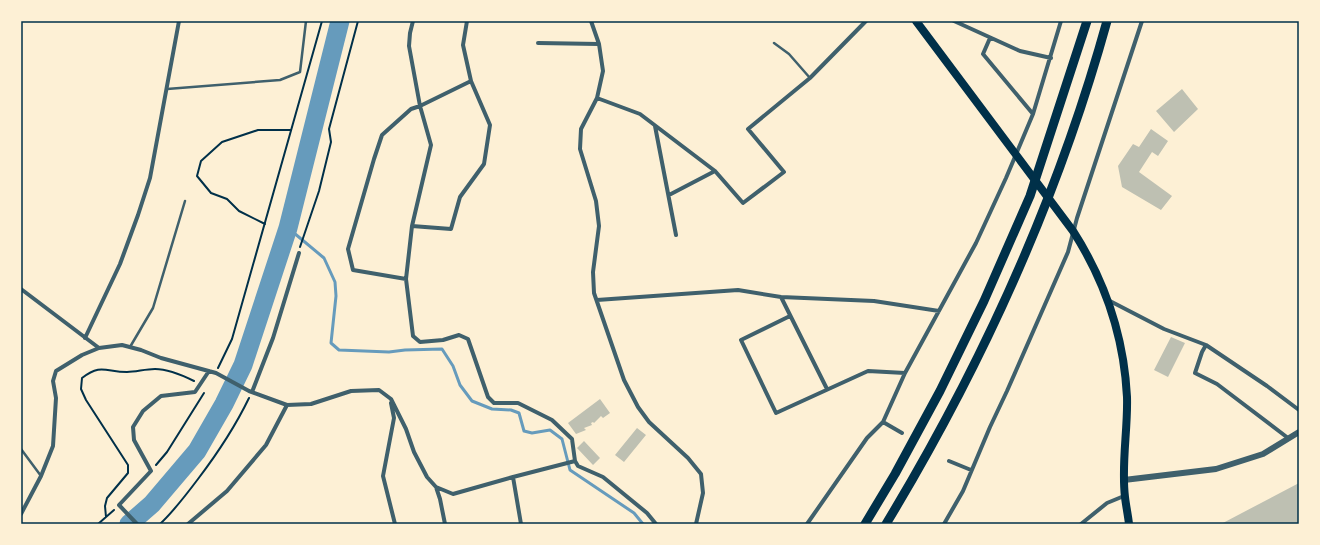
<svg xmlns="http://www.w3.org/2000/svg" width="1320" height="545" font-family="Manrope,sans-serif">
  <rect width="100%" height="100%" fill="#fdf0d5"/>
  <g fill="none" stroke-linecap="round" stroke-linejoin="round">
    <!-- stream -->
    <path stroke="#669bbc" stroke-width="3" d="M288,228L324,258L335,282L336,296L331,343L339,350L389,352L405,350L442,349L453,366L460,385L472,401L492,409L511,410L519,413L524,431L532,433L550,430L562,439L570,470L634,513L643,524"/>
    <!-- river -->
    <path stroke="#669bbc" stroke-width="19" d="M129,524L152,504L197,451L224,404L243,365L288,228L340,21"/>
  </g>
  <!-- building -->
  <path fill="#bec0b2" d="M1182,89L1198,109L1174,132L1156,111Z
    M1151,129L1168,141L1158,156L1152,152L1139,172L1172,196L1161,210L1122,187L1118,166L1133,144L1139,147Z
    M1171,337L1185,343L1168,377L1154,370Z
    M600,399L610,413L603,418L601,416L594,423L593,422L591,423L592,425L584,428L586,430L576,434L568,423Z
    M637,428L646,435L624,462L615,455Z
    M584,441L600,458L593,465L577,448Z
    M1299,483V524H1221Z"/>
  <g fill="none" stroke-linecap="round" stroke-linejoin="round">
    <!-- path -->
    <path stroke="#003049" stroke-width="2" d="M265,224L239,211L227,199L211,193L197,176L201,161L222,142L258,130H291
      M300,247L319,191L331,142L329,129L358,21
      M218,368L232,339L322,21
      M156,465L167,452L204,393
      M106,517L105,506L107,498L128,473V465L86,400L81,389L82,378C101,363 106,372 127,372C136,372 145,369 155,369C168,369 182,375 194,381
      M98,524L114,510
      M160,524C174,511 186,495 198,479C217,454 235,427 249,398"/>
    <!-- service -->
    <path stroke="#3f606c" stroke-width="2.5" d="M774,43L789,54L810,78
      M167,89L280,80L300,72L306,21
      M130,347L153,308L185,201
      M21,449L41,476"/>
    <!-- minor -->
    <path stroke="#3f606c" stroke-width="4" d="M413,21L410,33L409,46L420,106L431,145L412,226L406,279L413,336L420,342L443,340L459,335L468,339L488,397L494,403H518L552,420L572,439L575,461L578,466L603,477L647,513L656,524
      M591,21L599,44L603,71L597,98L581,129L580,149L596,201L599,226L593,272L594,293L624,380L638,407L649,422L688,458L701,474L703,493L696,524
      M954,21L1020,51L1051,58
      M990,38L983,54L1033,114
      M538,43L599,44
      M597,98L640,114L715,171L743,203L784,172L748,129L810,78L866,21
      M655,126L676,235
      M669,195L715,171
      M412,226L451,229L460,197L484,164L490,125L471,81L463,45L467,21
      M406,279L353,270L348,249L374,159L382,135L411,109L420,106L471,81
      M21,289L99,348L122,345L141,350L161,358L216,373L249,391L287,405L311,404L351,391L379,390L391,399L406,429L414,452L427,477L436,487L440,499L445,524
      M781,297L827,389
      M597,300L738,290L781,297L874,301L939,311
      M1108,300L1164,329L1206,345L1267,386L1299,410
      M790,316L741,340L776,413L868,371L905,373
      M85,338L120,264L138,215L150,178L179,21
      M1206,345L1202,352L1195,373L1217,384L1288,438
      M252,392L273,338L299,253
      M391,403L394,418L383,476L395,524
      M883,422L902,433
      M949,461L971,470
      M513,477L521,524
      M436,487L453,494L513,477L575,461
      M21,514L41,476L53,446L56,398L53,381L56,371L82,355L99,348
      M137,524L119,505L151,471L134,440L133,427L143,411L161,396L195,392L209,371
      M188,524L227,491L266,445L287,405
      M807,524L867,438L883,422L905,373L976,243L1006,178L1033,114L1061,21
      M944,524L963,491L990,427L1007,391L1068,252L1077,218L1142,21
      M1081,524L1107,503L1124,496"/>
    <!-- tertiary -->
    <path stroke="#3f606c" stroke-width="6" d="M1124,480L1216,469L1263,454L1299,432"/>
    <!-- primary -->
    <path stroke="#003049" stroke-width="8" d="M916,21L1073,231C1105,281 1124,337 1127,397C1128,430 1121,464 1125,497C1126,506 1128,515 1129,524"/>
    <!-- motorway -->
    <path stroke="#003049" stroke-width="9" d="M865,524L895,474L940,391L984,301L1030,196L1087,21
      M886,524C981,367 1058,198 1107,21"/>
  </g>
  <!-- border -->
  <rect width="1320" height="545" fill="none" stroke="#fdf0d5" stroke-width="44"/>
  <rect x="22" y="22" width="1276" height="501" fill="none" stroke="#003049" stroke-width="1.5"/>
</svg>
